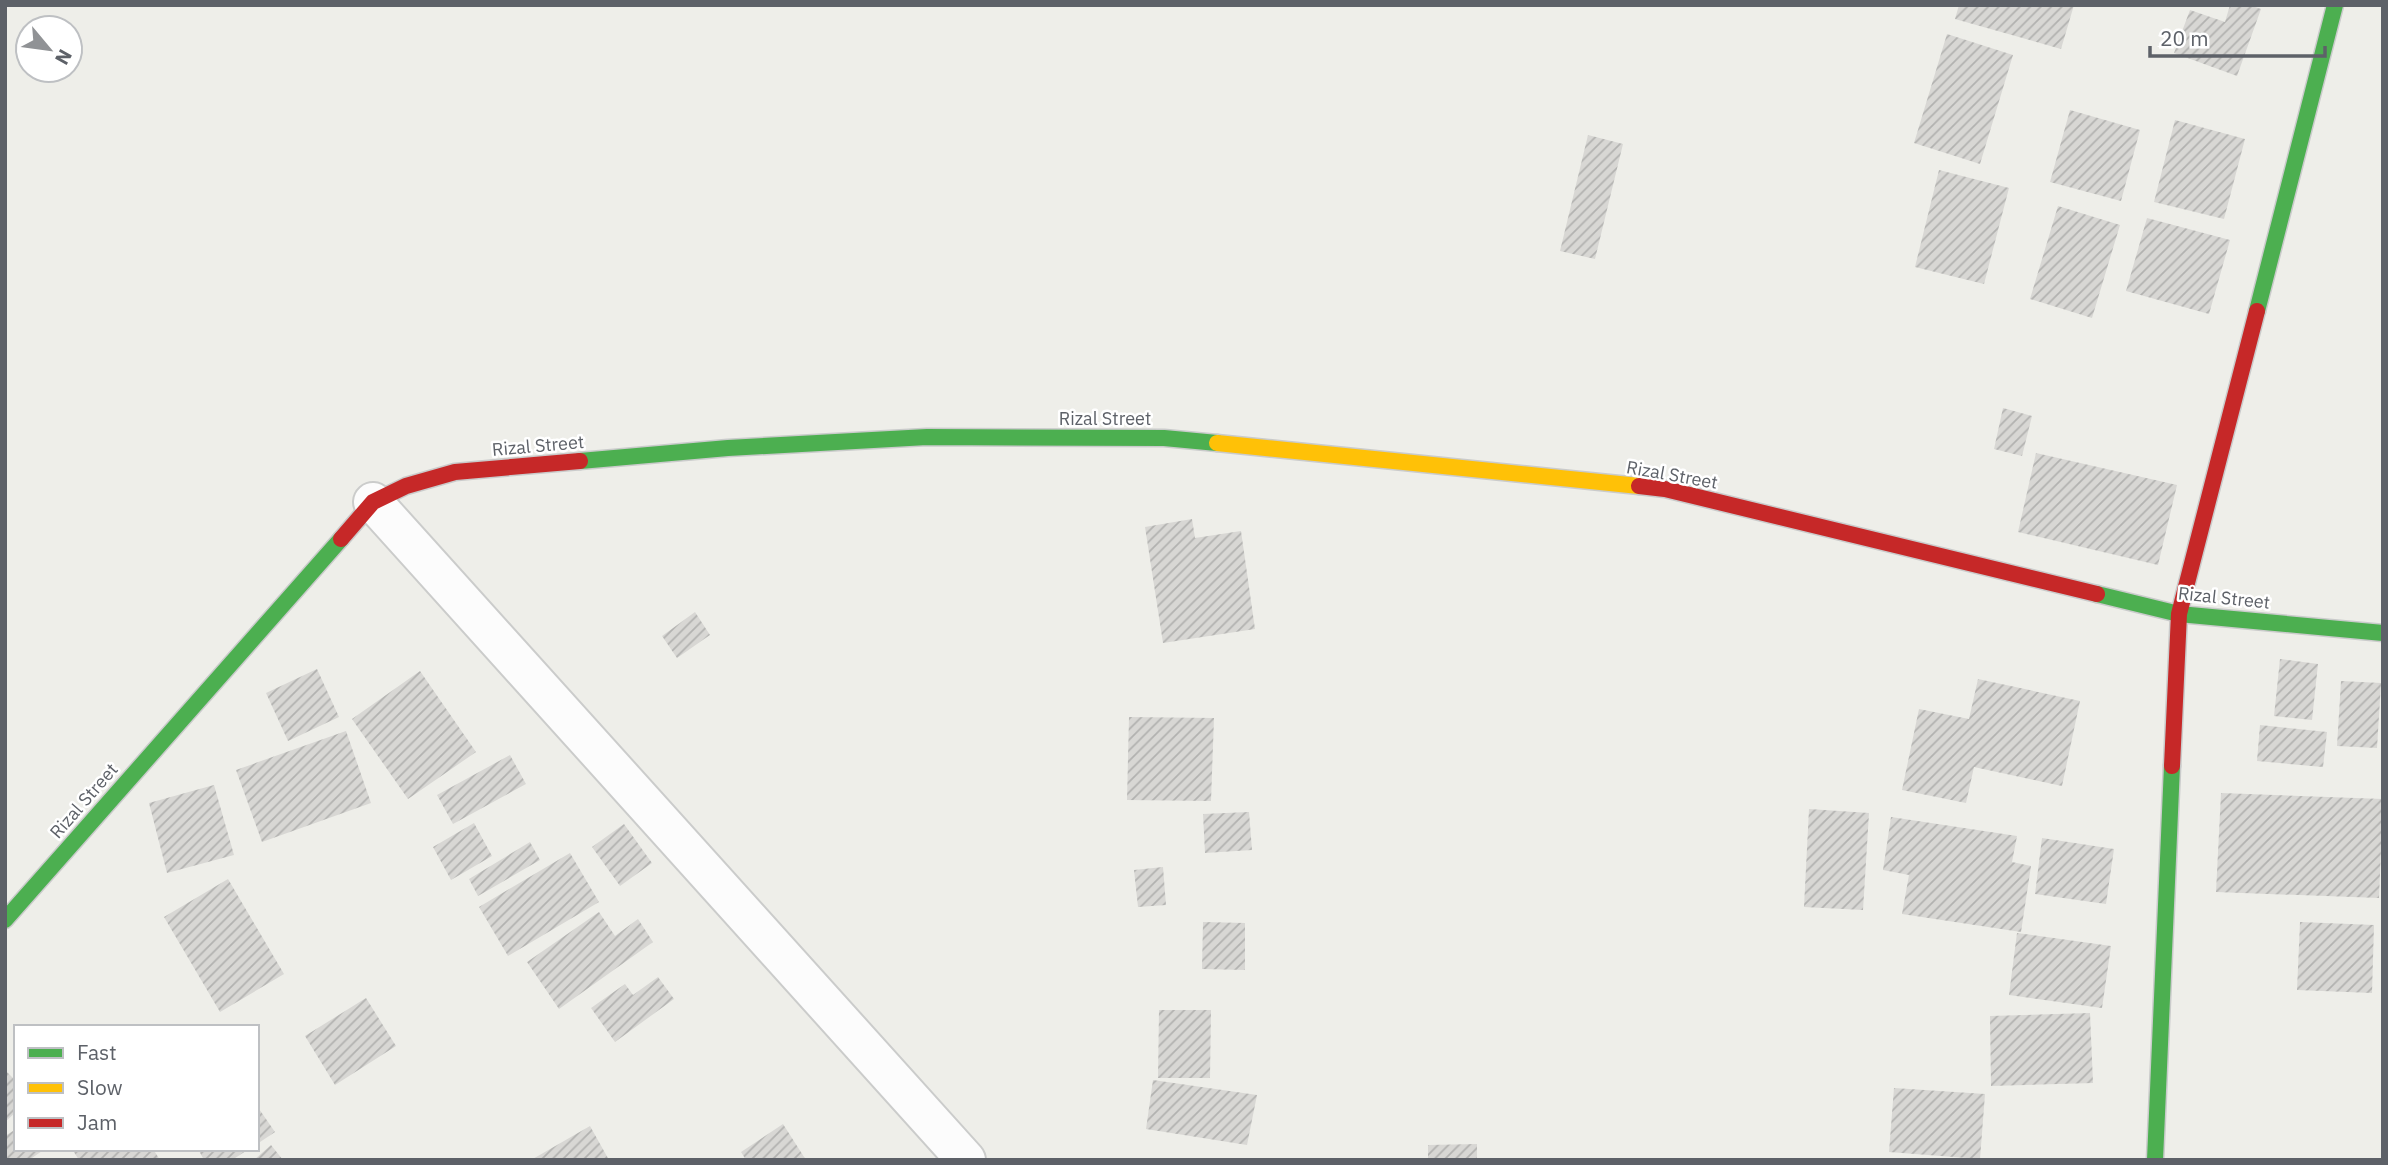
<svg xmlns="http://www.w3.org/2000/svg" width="2388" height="1165" font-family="'IBM Plex Sans',sans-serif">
  <defs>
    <pattern id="building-hatch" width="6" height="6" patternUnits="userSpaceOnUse" patternTransform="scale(1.75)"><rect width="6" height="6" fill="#d8d7d4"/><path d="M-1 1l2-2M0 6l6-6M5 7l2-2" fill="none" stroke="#b2b2b0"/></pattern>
  </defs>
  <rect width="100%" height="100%" fill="#eeeee9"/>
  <!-- building -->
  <path fill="url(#building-hatch)" d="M1959,5H2074L2061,49L1955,19Z
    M2230,5H2249L2261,9L2237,76L2174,53L2190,10L2225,22Z
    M1947,34L2013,55L1980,164L1914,143Z
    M2070,110L2140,130L2121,201L2050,182Z
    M2175,120L2245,139L2224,219L2154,202Z
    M1588,135L1623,144L1595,259L1560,251Z
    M1939,170L2009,188L1984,284L1915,267Z
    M2058,206L2120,225L2092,318L2030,299Z
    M2147,218L2230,240L2209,314L2126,291Z
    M2003,408L2032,416L2022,456L1994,449Z
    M2036,453L2177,485L2158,565L2018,532Z
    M1192,519L1195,538L1241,531L1255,629L1163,643L1145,527Z
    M695,612L710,635L677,658L662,636Z
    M2280,659L2318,664L2312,720L2274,716Z
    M317,669L339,717L288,741L266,693Z
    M420,671L476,752L408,799L352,719Z
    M1978,679L2080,701L2062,786L1974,767L1966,803L1902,790L1919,709L1969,719Z
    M2341,681L2381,683L2377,748L2337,746Z
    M1129,717L1214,718L1211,801L1127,800Z
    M2260,725L2327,732L2323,767L2257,761Z
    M346,731L371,803L262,842L236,770Z
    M510,755L526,784L453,824L437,795Z
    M214,785L234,855L167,873L149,803Z
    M2221,793L2383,799L2379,898L2216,892Z
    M1809,809L1869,813L1863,910L1804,907Z
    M1249,812L1252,850L1205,853L1203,814Z
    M1891,817L2017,836L2012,862L2031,866L2021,932L1902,914L1909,875L1883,870Z
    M474,823L492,856L451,880L433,847Z
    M624,824L652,863L620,886L592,847Z
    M2042,838L2114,849L2106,904L2035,894Z
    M530,842L540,860L478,896L469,879Z
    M570,853L599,902L508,956L479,907Z
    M1163,867L1166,905L1138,907L1134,870Z
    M228,879L284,974L220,1012L164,917Z
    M599,912L615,936L638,919L653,942L559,1009L527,962Z
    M1203,922L1245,923V970L1202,969Z
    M2300,922L2374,925L2372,993L2297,990Z
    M2017,933L2111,946L2102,1008L2009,995Z
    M658,977L674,999L615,1042L591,1008L625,984L633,995Z
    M366,998L396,1046L335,1085L305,1036Z
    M1159,1010H1211L1210,1078H1158Z
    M2090,1013L2093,1083L1991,1086L1990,1016Z
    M5,1070L16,1081V1112L5,1122Z
    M1153,1080L1257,1095L1247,1145L1146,1129Z
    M1894,1088L1985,1094L1980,1159L1889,1152Z
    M257,1106L275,1132L257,1144Z
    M783,1124L806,1160H746L741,1152Z
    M590,1126L609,1160H531Z
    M16,1129V1149H45L29,1160H5V1136Z
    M1477,1144V1160H1428V1145Z
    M271,1145L283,1160H254Z
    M72,1149H153L160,1160H79Z
    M198,1149H249L232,1160H204Z"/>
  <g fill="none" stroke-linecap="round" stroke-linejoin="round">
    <!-- street casing -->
    <g stroke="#cbcccb" stroke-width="42">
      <path id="street" d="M373,502L966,1160"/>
    </g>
    <!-- fast casing -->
    <g stroke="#cacbcb" stroke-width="19">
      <path id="fast" d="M2257,311L2335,5
        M580,461L728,448L927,437L1164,438L1217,443
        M2097,594L2179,614L2383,633
        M5,920L341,539
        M2155,1160L2172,766"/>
    </g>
    <!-- slow casing -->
    <g stroke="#cacbcb" stroke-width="19">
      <path id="slow" d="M1217,443L1639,486"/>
    </g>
    <!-- jam casing -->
    <g stroke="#cacbcb" stroke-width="19">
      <path id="jam" d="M1639,486L1665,489L2097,594
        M341,539L373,502L406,486L455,472L580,461
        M2172,766L2179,614L2257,311"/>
    </g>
    <!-- street -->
    <use href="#street" stroke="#fcfcfc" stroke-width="38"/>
    <!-- fast -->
    <use href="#fast" stroke="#4caf50" stroke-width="16"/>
    <!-- slow -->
    <use href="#slow" stroke="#ffc107" stroke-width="16"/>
    <!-- jam -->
    <use href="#jam" stroke="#c62828" stroke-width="16"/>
  </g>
  <g text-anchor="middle" stroke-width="5" stroke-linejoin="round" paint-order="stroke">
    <!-- street labels -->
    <g font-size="18" fill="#5d6168" stroke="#fff">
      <text x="1105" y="425">Rizal Street</text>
      <text transform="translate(538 446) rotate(-5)" y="6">Rizal Street</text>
      <text transform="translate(1672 475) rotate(10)" y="6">Rizal Street</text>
      <text transform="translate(2224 598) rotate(6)" y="6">Rizal Street</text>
      <text transform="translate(84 801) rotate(-49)" y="6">Rizal Street</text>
    </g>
  </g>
  <!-- border -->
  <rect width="2388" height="1165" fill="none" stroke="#5d6168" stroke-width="14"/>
  <!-- legend -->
  <rect x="14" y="1025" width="245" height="126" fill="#ffffff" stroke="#bec0c3" stroke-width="2"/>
  <rect x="28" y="1048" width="35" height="10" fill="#4caf50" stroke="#bec0c3" stroke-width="2"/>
  <text x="77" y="1060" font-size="21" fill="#5d6168">Fast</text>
  <rect x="28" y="1083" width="35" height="10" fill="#ffc107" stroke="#bec0c3" stroke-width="2"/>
  <text x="77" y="1095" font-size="21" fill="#5d6168">Slow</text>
  <rect x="28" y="1118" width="35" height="10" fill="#c62828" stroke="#bec0c3" stroke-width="2"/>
  <text x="77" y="1130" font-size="21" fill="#5d6168">Jam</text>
  <!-- north arrow -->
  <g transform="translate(49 49) rotate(119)"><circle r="33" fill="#ffffff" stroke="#bec0c3" stroke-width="2"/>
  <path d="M0-5L12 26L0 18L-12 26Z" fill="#909295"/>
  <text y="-10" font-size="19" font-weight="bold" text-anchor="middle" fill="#5d6168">N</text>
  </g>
  <!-- scale -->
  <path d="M2150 46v10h175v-10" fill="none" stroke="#5d6168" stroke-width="3.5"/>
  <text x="2160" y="46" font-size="21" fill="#5d6168" stroke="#ffffff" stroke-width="5" paint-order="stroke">20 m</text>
</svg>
